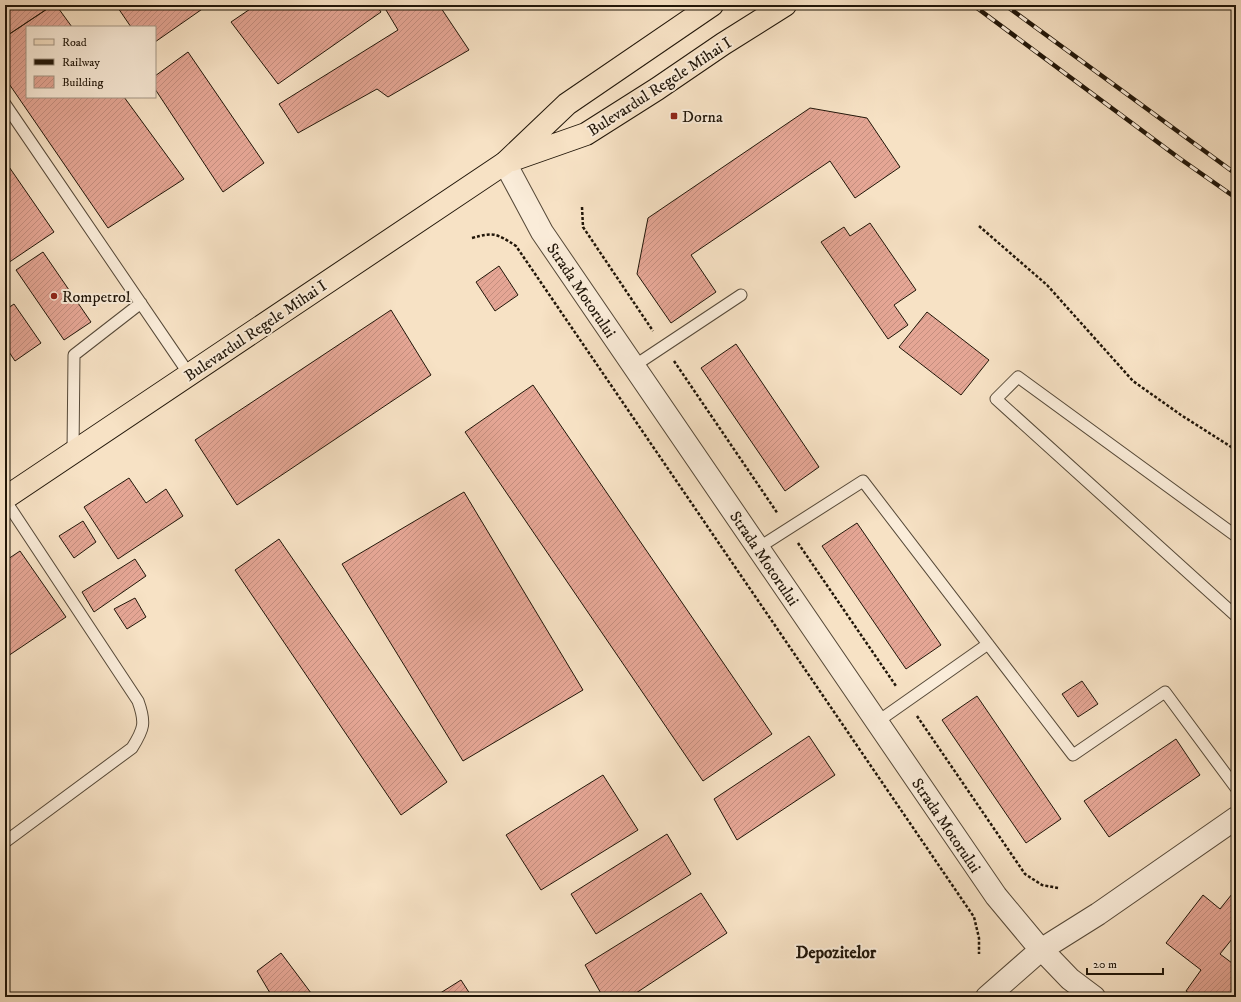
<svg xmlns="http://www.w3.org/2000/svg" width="1241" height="1002" font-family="'IM FELL DW Pica',serif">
  <defs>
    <pattern id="building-hatch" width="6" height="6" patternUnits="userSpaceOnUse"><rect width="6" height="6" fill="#e5a695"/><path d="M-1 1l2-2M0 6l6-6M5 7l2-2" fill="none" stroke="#c48e7f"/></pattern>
  </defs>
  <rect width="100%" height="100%" fill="#f7e2c5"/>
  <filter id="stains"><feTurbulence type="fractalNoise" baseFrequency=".005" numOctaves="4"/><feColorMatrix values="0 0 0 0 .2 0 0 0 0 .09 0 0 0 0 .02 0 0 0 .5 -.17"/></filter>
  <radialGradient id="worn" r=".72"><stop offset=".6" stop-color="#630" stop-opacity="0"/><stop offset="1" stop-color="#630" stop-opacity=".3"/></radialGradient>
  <!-- building -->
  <path fill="url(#building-hatch)" stroke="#211609" d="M5,5H53L5,37Z
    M53,5H56L72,27H27V97H124L184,179L108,228L5,78V37Z
    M116,5H208L155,42V27H131Z
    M256,5H376L381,12L278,84L231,22Z
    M383,5H439L469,50L388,97L377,89L298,133L279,104L398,30Z
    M188,52L264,163L223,192L155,89V76Z
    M810,108L867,118L900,167L855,198L830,161L691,255L716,292L671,323L637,274L648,218Z
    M5,161L54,232L5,265Z
    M870,223L916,290L894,305L908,325L888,339L821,242L844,227L850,236Z
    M43,252L91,322L64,340L16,270Z
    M499,266L518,295L495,311L476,282Z
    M14,304L41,343L15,361L5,346V310Z
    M391,310L431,375L237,505L195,440Z
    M927,312L989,360L961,395L899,347Z
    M736,344L819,467L785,491L701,368Z
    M533,385L772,734L703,781L465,432Z
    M129,478L146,503L166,489L183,516L118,559L84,507Z
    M464,492L583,690L463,761L342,564Z
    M83,521L96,542L74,558L59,536Z
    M857,523L941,645L906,669L822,546Z
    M279,539L447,782L401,815L235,570Z
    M20,551L66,617L5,658V561Z
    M135,559L146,576L94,612L82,592Z
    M135,598L146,617L127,629L114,609Z
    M1082,681L1098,704L1078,717L1062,694Z
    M977,696L1061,819L1026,843L942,720Z
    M809,736L835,775L737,840L714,799Z
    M1176,739L1200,775L1109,837L1084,801Z
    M603,775L638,830L541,890L506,835Z
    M667,834L691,874L596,934L571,894Z
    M1236,889V934L1220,954L1236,966V997H1194L1186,991L1201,970L1166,943L1203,895L1220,909Z
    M701,893L727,933L630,997H603L585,965Z
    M281,953L314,997H263L270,993L257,971Z
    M461,980L472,997H434Z"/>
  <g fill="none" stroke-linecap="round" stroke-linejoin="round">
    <!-- service casing -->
    <g stroke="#564938" stroke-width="13">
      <path id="service" d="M5,104L189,374
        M634,366L741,295
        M73,452L74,355L141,303
        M5,500L138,701C146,723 144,729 132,748L5,842
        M1236,536L1018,377L996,399L1236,616
        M758,548L863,481L1073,755L1165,692L1236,788
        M877,722L988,644"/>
    </g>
    <!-- minor casing -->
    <g stroke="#564938" stroke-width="24">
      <path id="minor" d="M505,163L542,232L996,896L1036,944
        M1047,946L1098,914L1236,818
        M1046,954L1070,979L1094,997
        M987,997L1036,954"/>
    </g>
    <!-- primary casing -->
    <g stroke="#211609" stroke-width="24">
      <path id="primary" d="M512,160L586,134L657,89L723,44L785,5
        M5,498L505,163L567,104L712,5"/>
    </g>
    <!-- path -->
    <path stroke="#211609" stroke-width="2.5" stroke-dasharray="3 2" stroke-linecap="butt" d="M582,207L583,227L653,331
      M979,226L1047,285L1133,381L1181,415L1236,450
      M472,238C494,232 496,233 516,246L974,917L979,938V954
      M674,361L778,514
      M798,543L896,686
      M917,716L1025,874L1042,885L1058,888"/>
    <!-- service -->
    <use href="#service" stroke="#faecd9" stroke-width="11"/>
    <!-- minor -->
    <use href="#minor" stroke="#faecd9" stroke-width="22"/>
    <!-- primary -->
    <use href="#primary" stroke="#f7e2c5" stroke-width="22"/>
    <!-- rail casing -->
    <g stroke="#211609" stroke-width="4.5">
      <path id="rail" d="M973,5L1179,158L1236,198
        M1005,5L1236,174"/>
    </g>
    <!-- rail -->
    <use href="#rail" stroke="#faecd9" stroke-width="3" stroke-dasharray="9" stroke-linecap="butt"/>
  </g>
  <!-- markers -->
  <g fill="#8f2418" stroke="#faecd9" stroke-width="1.5">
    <rect x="670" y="112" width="8" height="8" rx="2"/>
    <circle cx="54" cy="296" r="4"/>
  </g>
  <g text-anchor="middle" stroke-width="4" stroke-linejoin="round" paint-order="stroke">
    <!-- street labels -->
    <g font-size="16" fill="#211609" stroke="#faecd9">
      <text transform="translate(659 86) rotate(-33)" y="6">Bulevardul Regele Mihai I</text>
      <text transform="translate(582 290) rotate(56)" y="6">Strada Motorului</text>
      <text transform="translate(255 330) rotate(-34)" y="6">Bulevardul Regele Mihai I</text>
      <text transform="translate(765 558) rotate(56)" y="6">Strada Motorului</text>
      <text transform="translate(947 825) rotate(56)" y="6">Strada Motorului</text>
    </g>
    <!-- poi labels -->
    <g font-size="16" fill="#211609" stroke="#faecd9" text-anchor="start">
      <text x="682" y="122">Dorna</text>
      <text x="62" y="302">Rompetrol</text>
    </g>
    <!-- neighbourhood labels -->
    <g font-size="17" font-weight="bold" fill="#211609" stroke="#faecd9">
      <text x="836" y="958">Depozitelor</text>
    </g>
  </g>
  <!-- margin -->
  <rect width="1241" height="1002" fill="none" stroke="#f7e2c5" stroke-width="20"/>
  <rect x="6" y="6" width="1229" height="990" fill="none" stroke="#211609" stroke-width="2"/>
  <rect x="10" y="10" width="1221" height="982" fill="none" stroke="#211609"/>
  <!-- legend -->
  <rect x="26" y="26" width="130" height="72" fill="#faecd9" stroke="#a39686"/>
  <rect x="34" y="39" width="20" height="6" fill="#f7e2c5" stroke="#a39686"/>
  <text x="62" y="46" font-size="12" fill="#211609">Road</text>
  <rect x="34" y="59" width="20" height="6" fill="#211609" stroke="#a39686"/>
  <text x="62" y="66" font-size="12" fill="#211609">Railway</text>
  <rect x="34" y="76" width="20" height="12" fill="url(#building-hatch)" stroke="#a39686"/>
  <text x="62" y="86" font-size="12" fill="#211609">Building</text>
  <!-- scale -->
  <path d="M1087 968v6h76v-6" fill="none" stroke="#211609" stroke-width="2"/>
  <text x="1093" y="968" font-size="12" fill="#211609" stroke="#faecd9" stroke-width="3" paint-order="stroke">20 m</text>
  <rect width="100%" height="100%" filter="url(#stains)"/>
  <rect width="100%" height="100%" fill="url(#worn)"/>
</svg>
